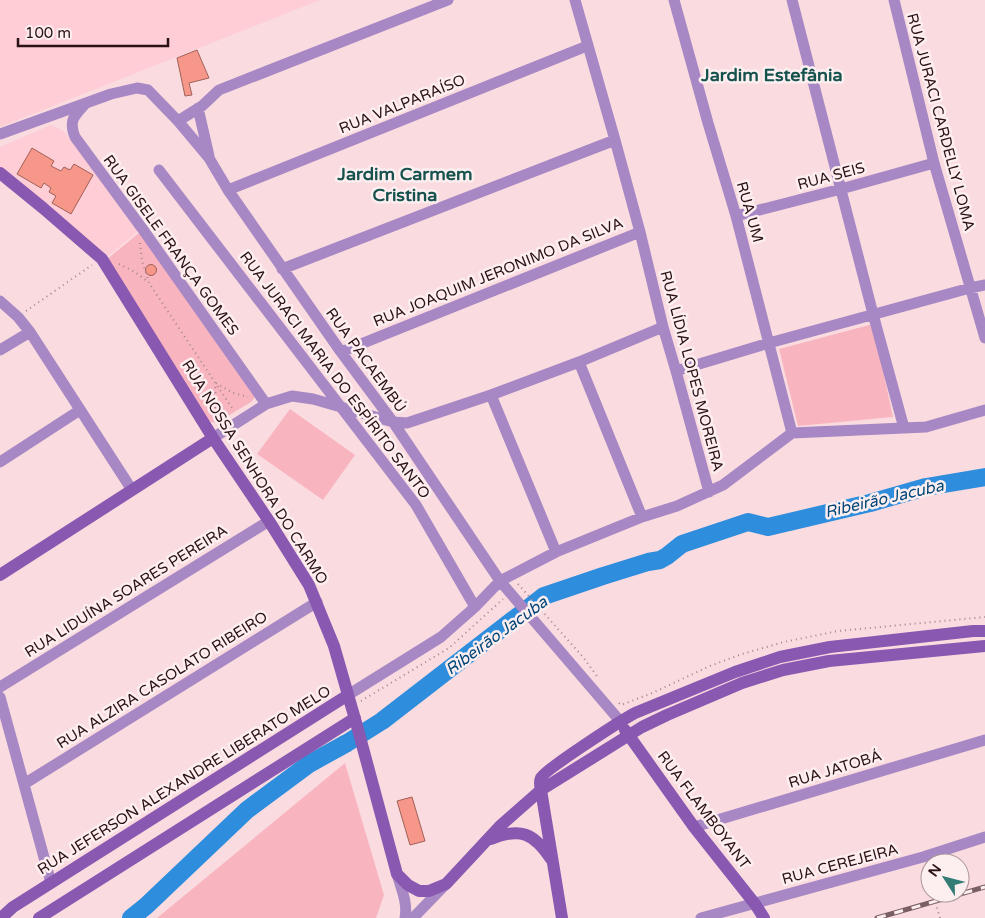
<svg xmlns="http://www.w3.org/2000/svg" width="985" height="918" font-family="'Varela Round',sans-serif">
  <rect width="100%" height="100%" fill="#fadce0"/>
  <!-- built -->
  <path fill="#fecdd5" d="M0,0H320L0,127Z
    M51,125L62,130L69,137L138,231L106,258L0,166V147Z"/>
  <!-- green -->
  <path fill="#f8b5c0" d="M140,232L255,397L251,402L218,422L215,423L209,421L106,260Z
    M873,324L893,417L798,426L779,349Z
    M290,409L355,455L323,500L257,454Z
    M345,763L384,895L376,918H157Z"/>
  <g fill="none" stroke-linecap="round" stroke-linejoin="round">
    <!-- river -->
    <path stroke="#2e8ddc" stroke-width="18" d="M131,918L146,906L247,810L309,764L347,743L382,721L544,596L603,576L648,562L660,560L667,556L682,544L748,522L768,527L870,503L926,487L985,477"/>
  </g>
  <!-- building -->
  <path fill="#f6978a" stroke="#a06159" d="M197,50L209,78L189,83L192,95L185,96L177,58Z
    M32,148L54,161L51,166L61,171L64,167L70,170L74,164L93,175L71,214L52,203L56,196L49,192L51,188L44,183L41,188L17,174Z
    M145.5 270a5.5 5.5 0 1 1 11 0a5.5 5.5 0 1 1-11 0Z
    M412,797L425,841L410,845L397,801Z"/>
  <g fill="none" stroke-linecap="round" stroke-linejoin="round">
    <!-- path -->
    <path stroke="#a2868b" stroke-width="2" stroke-dasharray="1 4" stroke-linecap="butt" d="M140,243L142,261L149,283L234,411
      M119,264L135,272L147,281
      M26,311L92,265
      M216,383L233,393L248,397
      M214,418L216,403L215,384
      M518,584L583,657L599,679
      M361,701L449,648L503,599
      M619,703L621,705L650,694L710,666L742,654L784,642L838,631L985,617
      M926,868L930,883"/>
    <!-- street -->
    <path stroke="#a788c4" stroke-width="11" d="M575,0L615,140L640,232L663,327L676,371L709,492
      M674,0L708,123L736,216L792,433
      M792,0L873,314L904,428
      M894,0L934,163L985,338
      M86,103C75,115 68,120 75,137L144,231L266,404
      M198,108L209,156
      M178,121L202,106L219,90L448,0
      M0,134L111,94L137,88L148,90L178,121L209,158L228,190L341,352L393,422L500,581L620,721
      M159,170L416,505L475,607
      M228,190L587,46
      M736,216L841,189L934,163
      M282,269L615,140
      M0,301L18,317L30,332L132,490
      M0,350L30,332
      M341,352L640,232
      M579,362L642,517
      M676,371L769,343L970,288L985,285
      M491,395L556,552
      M213,438L266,404L292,396L313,399L393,422L407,423L491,395L579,362L663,327
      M0,462L80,410
      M0,687L269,521
      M348,695L441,637L475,607L500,581L556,552L642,517L677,506L723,485L792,433L926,427L985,410
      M0,697L51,883
      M24,784L317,602
      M694,827L985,740
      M397,874C401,888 408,903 405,918
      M413,918L445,885
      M701,918L923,857L985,837"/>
    <!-- secondary -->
    <path stroke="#8958b1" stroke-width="12" d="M0,173L43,208L102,259L213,438L269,521L309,585L334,646L357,726L397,874L408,885L419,891H429L446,884L500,826L541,790L642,727L667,715L742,683L783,670L829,661L985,646
      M0,575L213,438
      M625,730L694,827L755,904L764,918
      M491,839C520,827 534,833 551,859
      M1,918L13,907L348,695
      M39,918L355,718
      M562,918L541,790C540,786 539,782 541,778C544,770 622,720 635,713L735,672L780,657L830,647L973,631H985"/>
    <!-- rail casing -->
    <g stroke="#7a6064" stroke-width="5">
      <path id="rail" d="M877,918L985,887"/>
    </g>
    <!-- rail -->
    <use href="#rail" stroke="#fdeef0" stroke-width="3" stroke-dasharray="9" stroke-linecap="butt"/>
    <!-- path-bridge -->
    <path stroke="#a2868b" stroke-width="2" stroke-dasharray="1 4" stroke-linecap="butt" d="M933,893L940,918"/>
  </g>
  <g text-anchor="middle" stroke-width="5" stroke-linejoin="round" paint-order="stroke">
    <!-- street labels -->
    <g font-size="15" fill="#2a1116" stroke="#fdeef0">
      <text transform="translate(402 104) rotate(-22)" y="5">RUA VALPARAÍSO</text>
      <text transform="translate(941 122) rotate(75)" y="5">RUA JURACI CARDELLY LOMA</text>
      <text transform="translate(831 176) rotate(-15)" y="5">RUA SEIS</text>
      <text transform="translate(750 212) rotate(74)" y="5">RUA UM</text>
      <text transform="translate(171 245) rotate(54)" y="5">RUA GISELE FRANÇA GOMES</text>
      <text transform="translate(498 272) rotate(-22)" y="5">RUA JOAQUIM JERONIMO DA SILVA</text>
      <text transform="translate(366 360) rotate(54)" y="5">RUA PACAEMBÚ</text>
      <text transform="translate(692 371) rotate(75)" y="5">RUA LÍDIA LOPES MOREIRA</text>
      <text transform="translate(335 375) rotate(53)" y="5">RUA JURACI MARIA DO ESPÍRITO SANTO</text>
      <text transform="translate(255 472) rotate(58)" y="5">RUA NOSSA SENHORA DO CARMO</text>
      <text transform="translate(126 591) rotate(-32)" y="5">RUA LIDUÍNA SOARES PEREIRA</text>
      <text transform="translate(162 680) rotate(-32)" y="5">RUA ALZIRA CASOLATO RIBEIRO</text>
      <text transform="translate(835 769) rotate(-17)" y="5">RUA JATOBÁ</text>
      <text transform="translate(184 780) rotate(-32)" y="5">RUA JEFERSON ALEXANDRE LIBERATO MELO</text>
      <text transform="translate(704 810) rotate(53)" y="5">RUA FLAMBOYANT</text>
      <text transform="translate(840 864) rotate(-15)" y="5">RUA CEREJEIRA</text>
    </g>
    <!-- water labels -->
    <g font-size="16" font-style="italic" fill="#004779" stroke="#fdeef0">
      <text transform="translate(884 498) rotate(-13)" y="6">Ribeirão Jacuba</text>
      <text transform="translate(496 635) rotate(-36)" y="6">Ribeirão Jacuba</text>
    </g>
    <!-- quarter labels -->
    <g font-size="18" font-weight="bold" fill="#16524d" stroke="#fdeef0">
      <text x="772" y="81">Jardim Estefânia</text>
      <text x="405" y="180">Jardim Carmem<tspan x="405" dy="21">Cristina</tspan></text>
    </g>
  </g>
  <!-- north arrow -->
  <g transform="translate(945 878) rotate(306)"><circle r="24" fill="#fdeef0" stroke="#a99699"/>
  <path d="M0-4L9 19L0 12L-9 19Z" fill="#337b75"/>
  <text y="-8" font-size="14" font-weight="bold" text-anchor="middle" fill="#2a1116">N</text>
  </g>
  <!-- scale -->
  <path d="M18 38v8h150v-8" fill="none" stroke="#2a1116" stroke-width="2.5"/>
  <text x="25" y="38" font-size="15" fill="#2a1116" stroke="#fdeef0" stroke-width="4" paint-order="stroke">100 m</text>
</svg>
